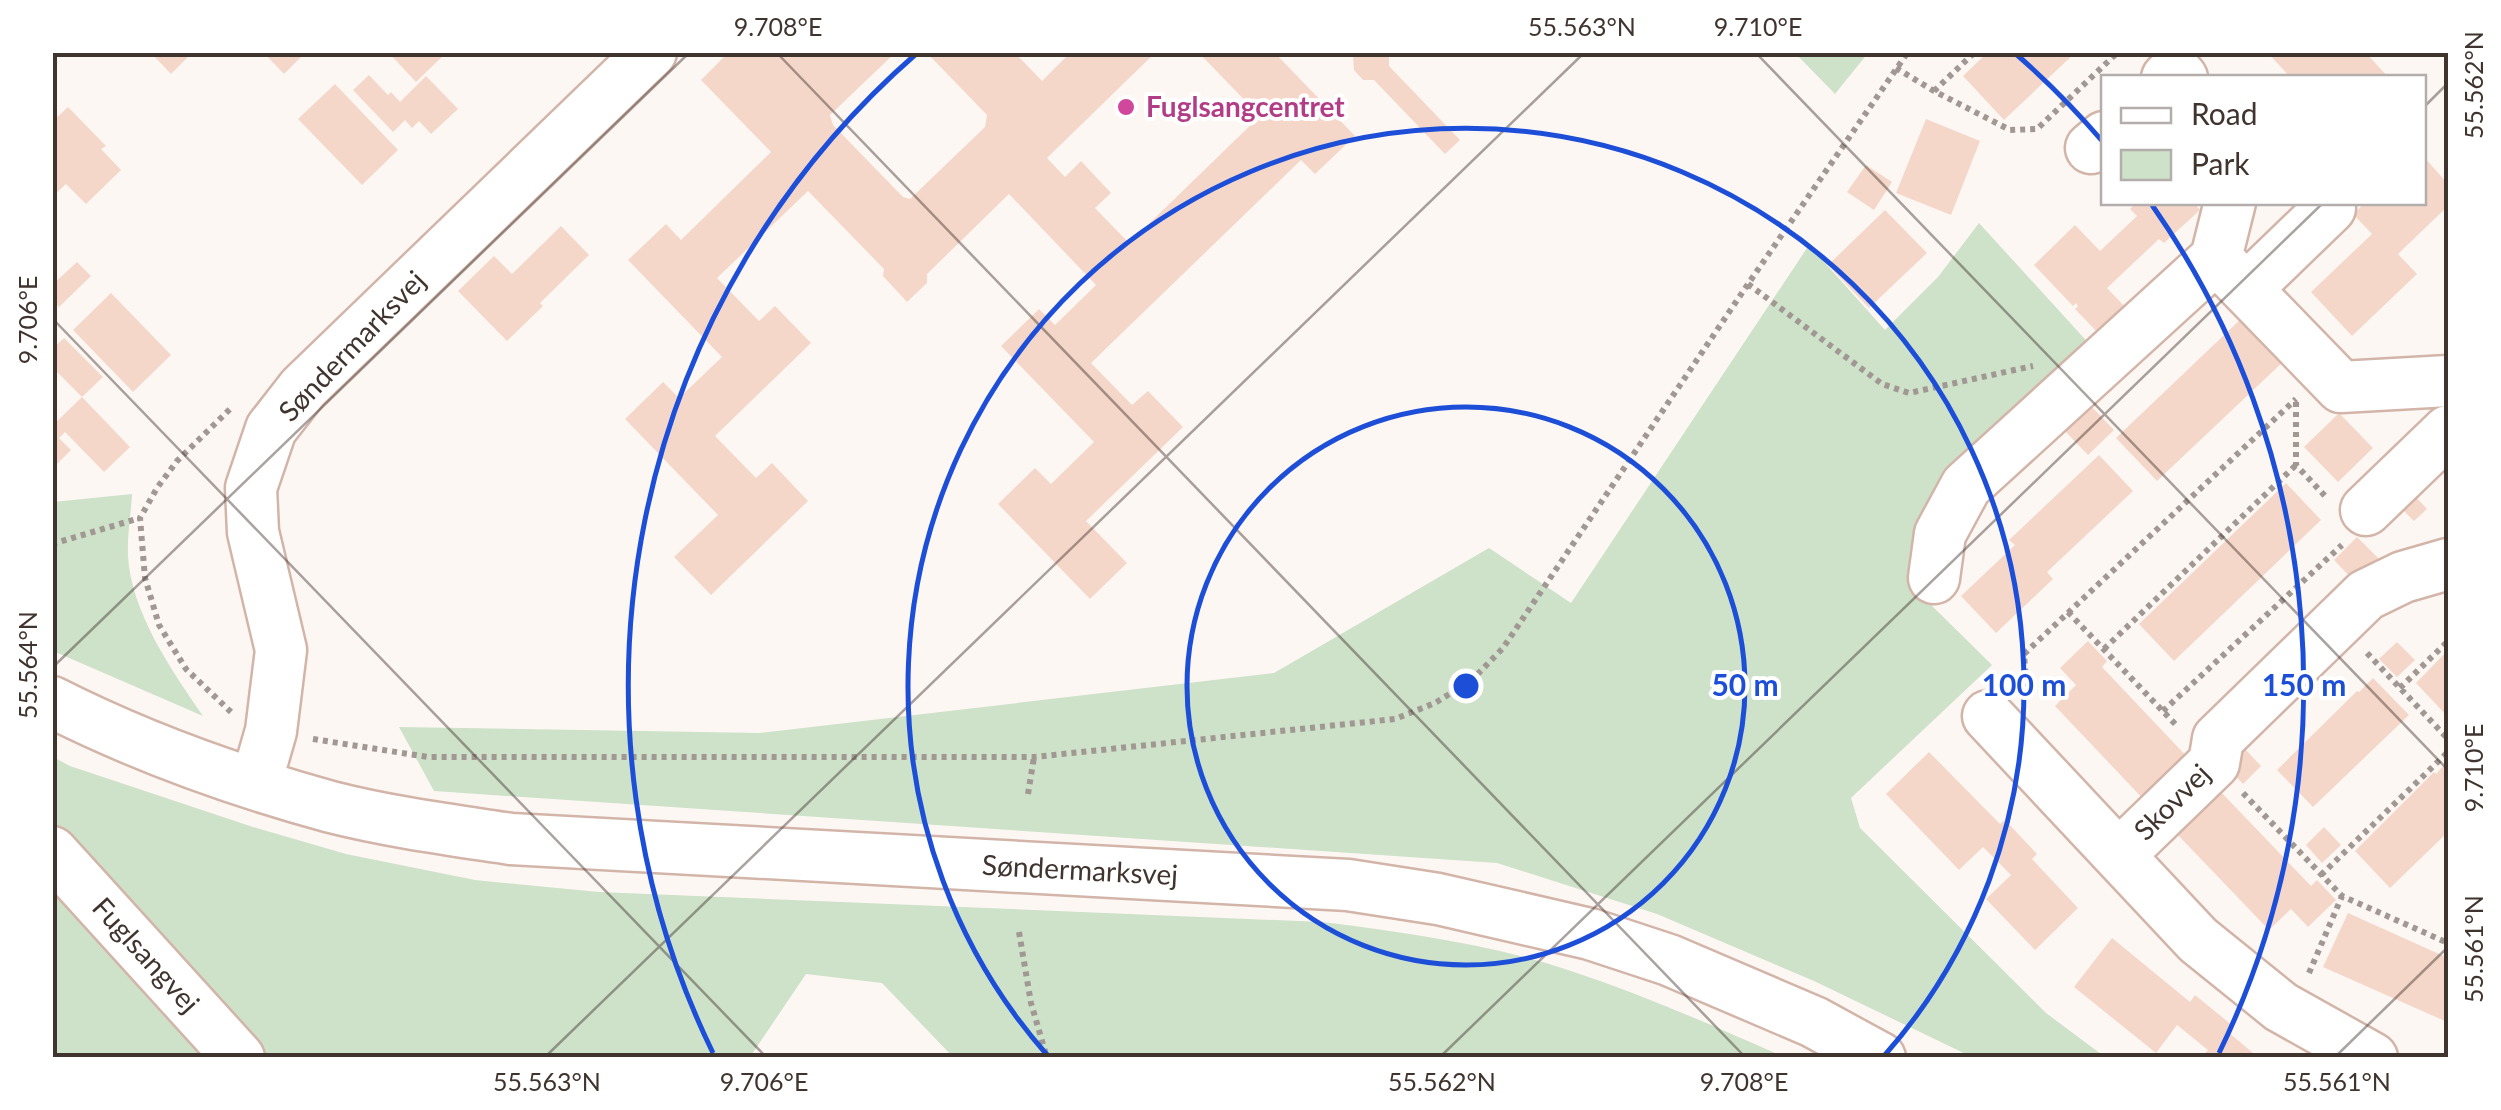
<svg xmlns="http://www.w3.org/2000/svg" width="2501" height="1110" font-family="Lato,sans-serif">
  <rect width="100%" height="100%" fill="#fdf7f4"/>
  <!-- green -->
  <path fill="#cee1c9" d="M1795,53H1868L1835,94Z
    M1979,223L2093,348L1942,488L1922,596L1992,665L1851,798L1860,828L2046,1013L2105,1057H1972L1814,981L1657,914L1497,863L434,791L399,727L760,733L1274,673L1489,548L1571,603L1809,245L1885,330L1938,277Z
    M132,494C131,514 127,536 128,556C131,612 172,671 203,716L53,651V502Z
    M53,757L70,766L253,827L346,854L475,880L599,892L1323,922C1407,933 1491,944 1571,971C1644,995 1714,1026 1784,1057H953L882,983L806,974L750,1057H261L53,833Z
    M53,878L219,1057H53Z"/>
  <!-- building -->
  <path fill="#f5d7c9" d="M150,52H193L171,74Z
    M263,52H306L284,74Z
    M388,52H447L416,82Z
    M729,52H896L830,115L833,125L903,197L910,199L985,127L987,115L926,52H1014L1042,81L1071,52H1156L1047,158L1065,177L1081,161L1111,193L1095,208L1129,243L1260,116L1198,52H1274L1355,136L1315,174L1301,160L1091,363L1132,405L1148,391L1183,427L1086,521L1127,563L1090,599L998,504L1035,468L1051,484L1094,442L1001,346L1039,309L1055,325L1096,285L1009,194L927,274V283L907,302L883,276L884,269L808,191L717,278L759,321L775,306L811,343L715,436L756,478L772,463L808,501L711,595L674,557L718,515L625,419L663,382L679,398L722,357L628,260L666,224L681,240L771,152L701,80Z
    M1356,52H1386L1389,56V66L1460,140L1445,154L1374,80H1363L1354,70L1353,55Z
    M1988,52H2076L2004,120L1963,76Z
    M2267,52H2349L2353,57L2357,52H2365L2389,78H2291Z
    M369,75L388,95L391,92L400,102L426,76L458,109L431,134L419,121L412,128L405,120L393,132L353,90Z
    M335,84L398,150L362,185L298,119Z
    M68,107L106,146L101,149L121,170L86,204L66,184L52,197V122Z
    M1926,119L1980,141L1951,215L1896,193Z
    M2424,157L2448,184V206L2398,254L2417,274L2352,336L2311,292L2372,234L2353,214L2366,202H2424Z
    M1866,165L1892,182L1874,210L1847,192Z
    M2137,202H2193L2200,210L2164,243L2159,239L2107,288L2128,310L2101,336L2075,309L2078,306L2076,303L2073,306L2034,265L2075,225L2100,251L2137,216L2130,209Z
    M1885,210L1927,253L1869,308L1828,265Z
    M561,226L589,255L540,303L543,306L507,341L458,291L494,256L512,274Z
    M77,262L91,276L59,307L52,299V285Z
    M111,293L171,355L133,392L73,330Z
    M2244,316L2285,360L2157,481L2116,438Z
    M64,338L103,377L82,397L52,367V349Z
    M82,397L130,447L104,472L65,432L59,438L71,450L52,469V426Z
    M2089,404L2114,430L2088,455L2063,429Z
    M2339,413L2373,448L2338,482L2304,447Z
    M2099,455L2133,491L2047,572L2053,579L1996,633L1961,596L2015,545L2009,540Z
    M2286,483L2321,520L2174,661L2139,624Z
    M2415,496L2427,509L2414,521L2402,509Z
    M2357,537L2380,560L2357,584L2334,560Z
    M2088,641L2107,661L2102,667L2192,762L2148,804L2055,706L2076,685L2060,668Z
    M2397,642L2415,660L2397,677L2379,659Z
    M2448,650V717L2416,683Z
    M2373,678L2409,715L2313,807L2277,770L2357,691L2359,692Z
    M2245,749L2261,766L2243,784L2226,766Z
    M1929,752L2000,824L2005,820L2037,854L2032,859L2078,908L2035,950L1986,899L2011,875L1983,847L1959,870L1886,794Z
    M2448,761V832L2390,888L2355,851L2434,772L2436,774Z
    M2220,791L2311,886L2317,880L2336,900L2308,927L2291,909L2269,930L2176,833Z
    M2324,827L2341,845L2322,863L2306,845Z
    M2348,913L2448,958V1018L2447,1022L2323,967Z
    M2112,938L2190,1002L2195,995L2233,1026L2228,1032L2259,1058H2201L2208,1050L2177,1025L2156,1053L2074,987Z"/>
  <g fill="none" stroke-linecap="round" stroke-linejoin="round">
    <!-- minor casing -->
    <g stroke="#d2b5a8" stroke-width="55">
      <path id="minor" d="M2167,78L2175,70L2182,78
        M2091,148L2104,137
        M2230,202L2216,258L2341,387L2448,381
        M2246,289L2330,208
        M2366,510L2448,431
        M1934,578L1940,534L1966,486L2216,258
        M52,702C139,746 236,781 331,807C390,822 451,830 511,839L1348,885L1438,899L1590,934L1669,960L1814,1022L1880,1058
        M1988,716L2198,940L2281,1007L2372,1058
        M256,783L271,731L281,650L253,532L251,488L271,429L303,388L651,52
        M52,852L239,1058
        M2119,855L2214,763L2218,739L2366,595L2403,577L2448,564"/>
    </g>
    <!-- path -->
    <path stroke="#a19894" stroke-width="6" stroke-dasharray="5 5" stroke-linecap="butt" d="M1896,68L1934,91L2010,130L2037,129L2118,52
      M1934,91L1975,52
      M1748,284L1882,384L1909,393L2033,366
      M2296,402V465L2326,497
      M52,544L140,518
      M2068,612L2178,727
      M2104,649L2296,465
      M2367,653L2448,739
      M2400,688L2448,641
      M2017,690L2026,681L2024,654L2296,399
      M2163,711L2342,545
      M231,712L186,669L159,625L145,578L140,518L157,488L177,461L232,407
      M313,739L428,757H1034L1395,719L1435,703L1472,680L1503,648L1748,284L1908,52
      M2243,793L2342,896L2448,943
      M1028,794L1034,757
      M2321,875L2448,752
      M1019,932L1031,1003L1047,1058
      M2309,973L2342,896"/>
    <!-- minor -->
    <use href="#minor" stroke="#fff" stroke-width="50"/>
  </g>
  <!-- ticks -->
  <path fill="none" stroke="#40342f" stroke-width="2.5" stroke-opacity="0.45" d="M776,52L1746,1058M1755,52L2448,770M2424,107L2448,83M52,318L767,1058M52,668L690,52M544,1058L1585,52M1439,1058L2324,202M2334,1058L2448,947"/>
  <!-- distance rings -->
  <g fill="none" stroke="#1d4ed8" stroke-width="5">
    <circle cx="1466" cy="686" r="279"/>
    <path d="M1048 1056A558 558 0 1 1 1884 1056"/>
    <path d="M713 1053A838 838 0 0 1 916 54M2016 54A838 838 0 0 1 2103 142M2152 205A838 838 0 0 1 2219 1053"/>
  </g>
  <!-- markers -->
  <circle fill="#d1479c" stroke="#fff" stroke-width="4" cx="1126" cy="107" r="10"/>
  <g text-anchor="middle" stroke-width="8" stroke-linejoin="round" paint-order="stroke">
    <!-- hotel labels -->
    <g font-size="28" font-weight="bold" fill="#b23c85" stroke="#fff" text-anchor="start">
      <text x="1146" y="117">Fuglsangcentret</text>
    </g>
    <!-- street labels -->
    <g font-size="28" fill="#40342f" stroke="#fff">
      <text transform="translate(352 346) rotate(-46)" y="10">Søndermarksvej</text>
      <text transform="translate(2172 802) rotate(-45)" y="10">Skovvej</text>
      <text transform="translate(1080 870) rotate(3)" y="10">Søndermarksvej</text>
      <text transform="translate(146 955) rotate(48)" y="10">Fuglsangvej</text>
    </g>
  </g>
  <circle cx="1466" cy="686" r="15" fill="#1d4ed8" stroke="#fff" stroke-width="5"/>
  <g font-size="30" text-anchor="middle" font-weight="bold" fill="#1d4ed8" stroke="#fff" stroke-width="8" stroke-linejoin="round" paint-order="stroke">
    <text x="1745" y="696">50 m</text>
    <text x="2024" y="696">100 m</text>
    <text x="2304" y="696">150 m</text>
  </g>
  <!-- border -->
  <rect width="2501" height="1110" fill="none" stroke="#ffffff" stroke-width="110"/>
  <!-- legend -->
  <rect x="2101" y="75" width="325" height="130" fill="#ffffff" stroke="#b3aeac" stroke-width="2.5"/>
  <rect x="2121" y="108" width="50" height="15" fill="#ffffff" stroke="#b3aeac" stroke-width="2.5"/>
  <text x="2191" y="125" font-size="30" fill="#40342f">Road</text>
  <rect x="2121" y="150" width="50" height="30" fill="#cee1c9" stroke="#b3aeac" stroke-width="2.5"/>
  <text x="2191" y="175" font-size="30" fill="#40342f">Park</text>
  <rect x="55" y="55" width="2391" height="1000" fill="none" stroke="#40342f" stroke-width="4"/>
  <g font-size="25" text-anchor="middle" fill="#40342f">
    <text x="778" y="36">9.708°E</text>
    <text x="1582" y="36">55.563°N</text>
    <text x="1758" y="36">9.710°E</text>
    <text transform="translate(2474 85) rotate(-90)" y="9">55.562°N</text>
    <text transform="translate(28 320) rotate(-90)" y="9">9.706°E</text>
    <text transform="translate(28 665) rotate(-90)" y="9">55.564°N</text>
    <text transform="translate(2474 768) rotate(-90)" y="9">9.710°E</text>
    <text transform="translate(2474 949) rotate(-90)" y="9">55.561°N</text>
    <text x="547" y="1091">55.563°N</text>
    <text x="764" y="1091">9.706°E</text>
    <text x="1442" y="1091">55.562°N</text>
    <text x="1744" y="1091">9.708°E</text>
    <text x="2337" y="1091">55.561°N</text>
  </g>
</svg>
